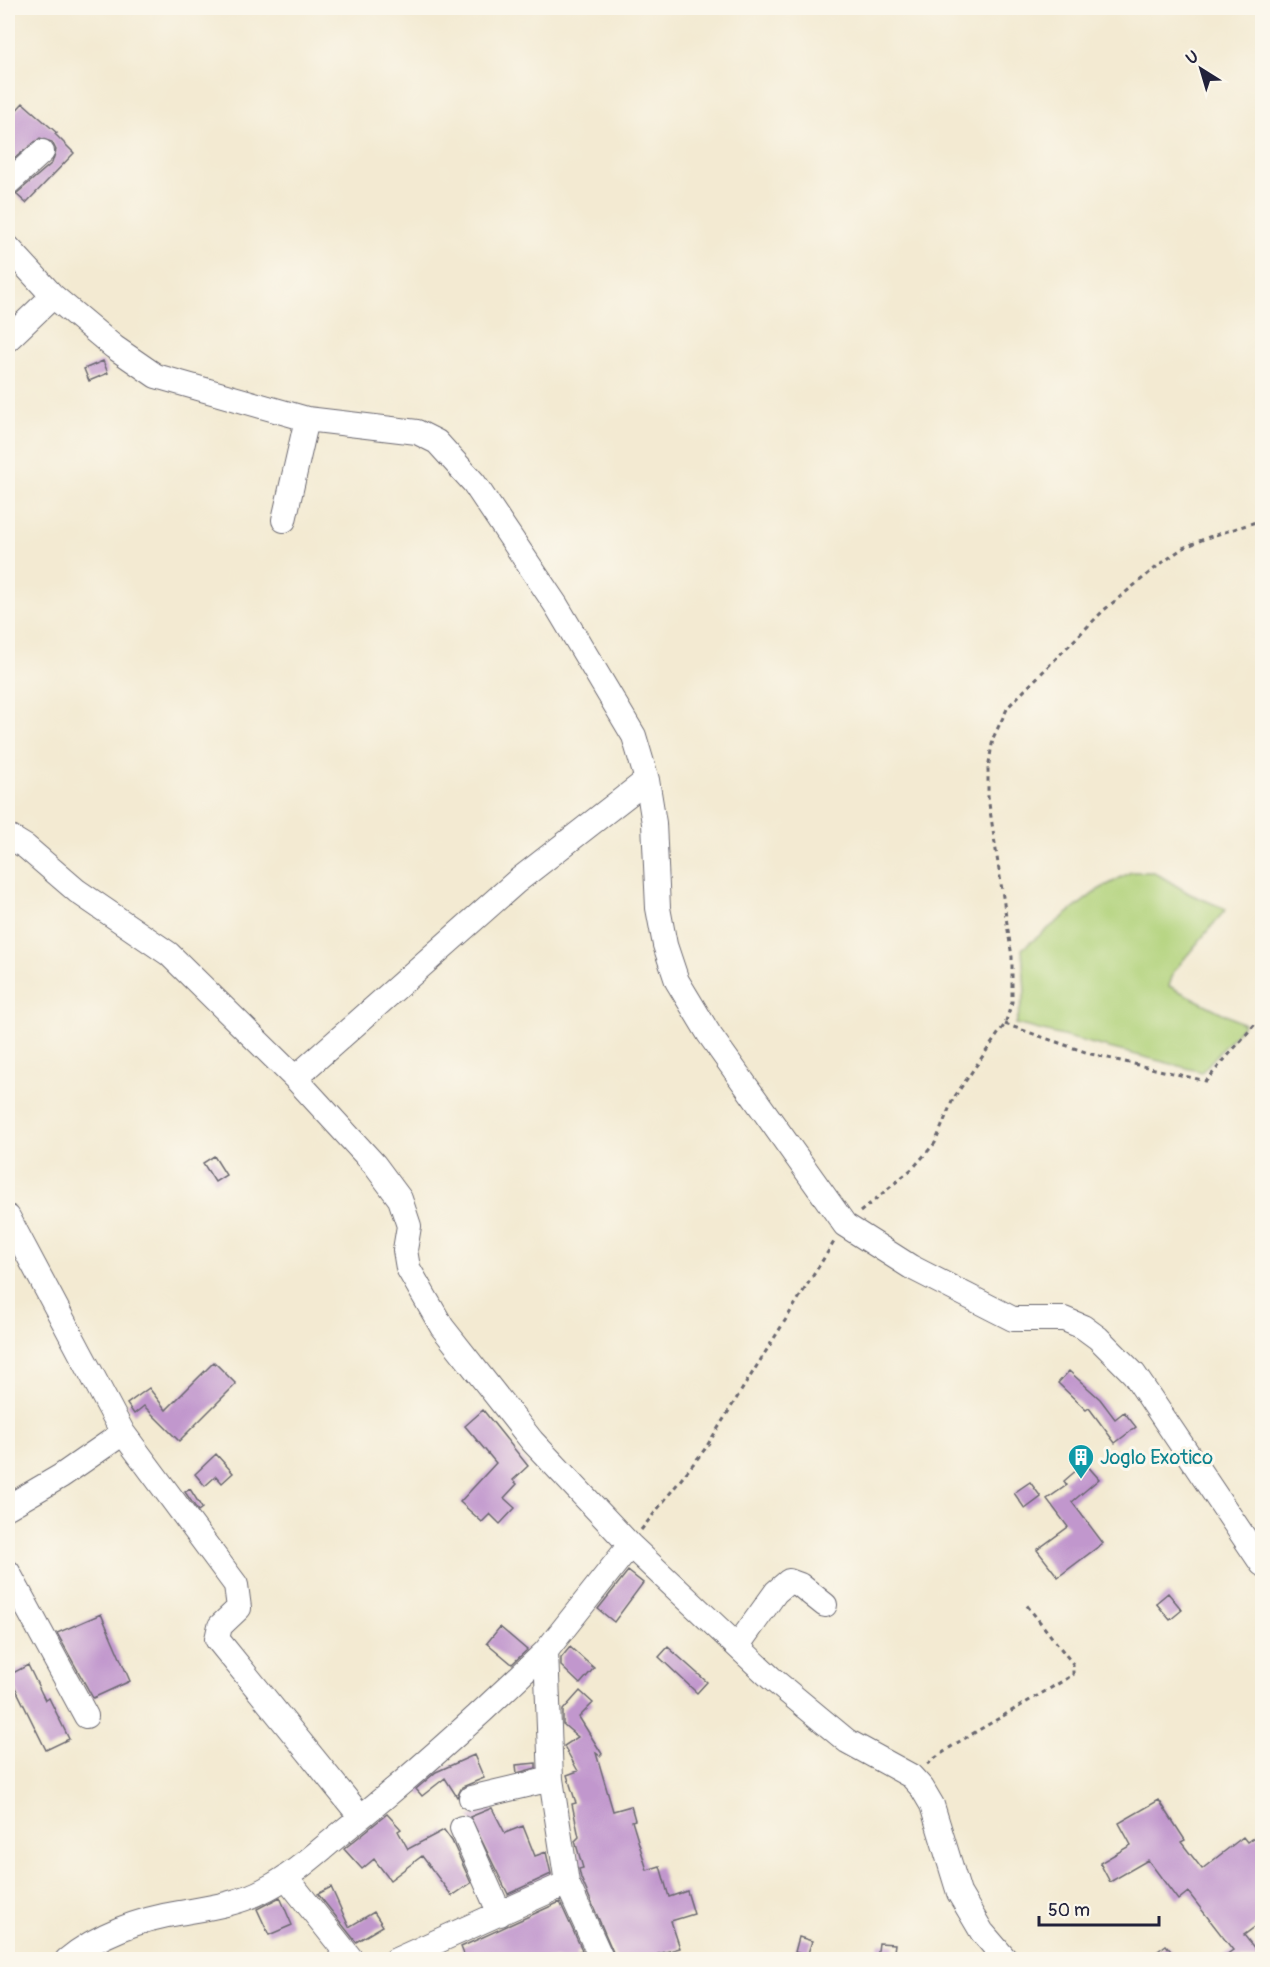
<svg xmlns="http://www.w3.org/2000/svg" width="1270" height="1967" font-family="Pangolin,sans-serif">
  <rect width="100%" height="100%" fill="#fbf7ec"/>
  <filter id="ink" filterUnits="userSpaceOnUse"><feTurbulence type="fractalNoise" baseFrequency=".0167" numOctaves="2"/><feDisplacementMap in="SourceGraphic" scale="12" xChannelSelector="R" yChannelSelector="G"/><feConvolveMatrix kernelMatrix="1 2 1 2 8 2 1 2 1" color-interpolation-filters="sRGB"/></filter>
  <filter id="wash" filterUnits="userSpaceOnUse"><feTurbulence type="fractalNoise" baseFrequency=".008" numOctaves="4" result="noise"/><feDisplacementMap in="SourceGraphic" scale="24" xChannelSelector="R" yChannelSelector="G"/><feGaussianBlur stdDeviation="1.35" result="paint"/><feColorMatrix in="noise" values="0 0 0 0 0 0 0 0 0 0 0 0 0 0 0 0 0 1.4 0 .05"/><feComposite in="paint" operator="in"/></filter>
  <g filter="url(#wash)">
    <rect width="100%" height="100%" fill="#f3ead2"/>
    <!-- green -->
    <path fill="#b1d27a" stroke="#6a7a5a" stroke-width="1.5" d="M1131,872H1154L1190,894L1226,909L1174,971L1169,986L1244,1024L1202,1072L1016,1024L1025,992L1022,949L1098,890Z"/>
    <g id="blocks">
      <!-- building -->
      <path fill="#c197cd" d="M23,103L57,133L55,134L74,153L26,203L16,194L52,163L56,150L52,142L40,138L10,162L8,160V119Z
        M103,361L108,373L89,381L84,369Z
        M214,1156L226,1175L215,1182L203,1163Z
        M214,1362L236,1384L179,1441L144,1406L134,1414L127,1404L149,1388L166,1410Z
        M1069,1371L1100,1399L1115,1419L1124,1412L1136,1427L1115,1443L1089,1408L1086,1410L1058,1383Z
        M483,1410L528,1466L513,1480L517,1484L504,1498L515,1508L500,1524L490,1514L482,1522L460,1502L496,1463L465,1426Z
        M216,1454L233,1473L222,1483L216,1476L205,1486L195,1474Z
        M1085,1463L1099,1479L1072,1502L1103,1543L1058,1577L1037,1550L1068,1527L1047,1499L1067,1485L1064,1481Z
        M1030,1482L1041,1497L1025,1509L1014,1493Z
        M190,1489L202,1508L198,1511L185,1492Z
        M628,1571L643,1583L614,1622L598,1609Z
        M1168,1593L1182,1610L1170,1620L1156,1603Z
        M101,1614L130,1681L93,1698L57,1633Z
        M500,1627L527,1650L512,1664L487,1643Z
        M570,1647L594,1668L580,1684L561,1666V1658Z
        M668,1647L707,1682L697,1693L659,1657Z
        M28,1665L45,1700L49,1698L69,1739L46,1750L9,1675Z
        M580,1691L593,1703L579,1717L602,1754L600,1756L596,1753L613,1811L631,1806L635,1820L632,1821L647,1870L660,1866L669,1897L687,1891L694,1914L671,1921L680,1948L658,1954L659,1957L652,1959H616L581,1878L579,1869L583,1868L575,1841L579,1837L572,1804L576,1803L567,1775L578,1771L564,1746L578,1737L563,1724V1710Z
        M474,1755L484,1778L462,1787L457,1797L445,1778L422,1796L416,1789L436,1772Z
        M536,1763V1768L517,1773L516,1765Z
        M1159,1800L1185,1840L1181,1842L1202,1869L1243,1837L1247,1842L1263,1831V1921L1244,1935L1263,1959H1220L1233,1950L1188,1892L1178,1900L1148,1860L1110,1882L1100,1863L1131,1845L1119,1823Z
        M492,1808L505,1833L523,1826L535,1856L546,1852L551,1874L508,1894L470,1817Z
        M387,1814L401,1829L398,1831L408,1849L444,1830L452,1841L471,1883L452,1896L422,1856L390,1880L374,1859L362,1869L344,1849Z
        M331,1887L349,1927L374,1912L383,1926L356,1942L318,1894Z
        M280,1897L292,1925L269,1935L257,1909Z
        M560,1902L582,1950L575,1953L578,1959H466L461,1947Z
        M799,1937L812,1941L807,1956L795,1952Z
        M879,1943L895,1944L893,1959H877Z
        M1166,1945L1177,1959H1147Z"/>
    </g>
  </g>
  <g filter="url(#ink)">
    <use href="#blocks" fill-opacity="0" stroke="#6b6870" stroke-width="1.5"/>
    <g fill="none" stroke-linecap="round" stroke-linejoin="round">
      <!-- minor casing -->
      <g stroke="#6b6870" stroke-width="26">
        <path id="minor" d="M8,183L42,152
          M8,247L53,296L114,347L156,376L307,419L417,432L437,442L474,483L556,605L634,736L647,780L654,823L658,908L665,945L677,981L709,1034L845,1225L911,1267L1013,1319H1064L1083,1327L1098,1338L1134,1374L1262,1564
          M8,339L53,296
          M284,520L307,419
          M8,836L26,847L77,891L169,954L295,1078L516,882L647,780
          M295,1078L374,1164L400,1199L409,1226L405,1250L408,1268L442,1327L532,1441L630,1545L771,1678L847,1741L911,1776L922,1788L932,1805L959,1893L982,1932L1006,1960
          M8,1217L123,1433L236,1585L239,1608L220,1626L217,1639L361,1817
          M8,1507L61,1476L123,1433
          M8,1572L86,1716
          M738,1645L776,1592L789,1581L800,1585L825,1605
          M471,1798L551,1779
          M462,1828L500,1914
          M286,1877L352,1960
          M67,1960C97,1935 140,1919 179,1913C208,1908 239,1904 266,1889C295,1874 320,1850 346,1829C416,1773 481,1714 546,1651
          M396,1960L567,1883
          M602,1960L567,1883L551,1779L546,1651L630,1545"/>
      </g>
      <!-- path -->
      <path stroke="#6b6870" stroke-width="3" stroke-dasharray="4.5 4.5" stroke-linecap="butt" d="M1005,1024L1091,1054L1206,1081L1262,1016
        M860,1212L913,1168L935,1143L953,1099L1005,1024L1012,1002V957L988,797V769L993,738L1008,707L1104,610L1159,565L1183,548L1209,537L1262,520
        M641,1530L705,1449L834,1242
        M927,1764L955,1744L1073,1675V1664L1069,1659L1025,1603"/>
      <!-- minor -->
      <use href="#minor" stroke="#fff" stroke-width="24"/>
    </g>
  </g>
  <!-- icons -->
  <defs>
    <g id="building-pin" transform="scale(1.35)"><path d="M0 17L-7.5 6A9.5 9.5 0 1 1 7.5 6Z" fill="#0f9aa8" stroke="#fbf7ec"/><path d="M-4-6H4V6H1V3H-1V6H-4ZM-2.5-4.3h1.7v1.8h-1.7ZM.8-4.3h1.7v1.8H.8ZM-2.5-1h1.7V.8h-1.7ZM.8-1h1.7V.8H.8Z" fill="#fff"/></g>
  </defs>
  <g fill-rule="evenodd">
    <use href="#building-pin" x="1081" y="1457"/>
  </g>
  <g text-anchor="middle" stroke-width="6" stroke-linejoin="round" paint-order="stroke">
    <!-- culture labels -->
    <g font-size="20" fill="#0d838f" stroke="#fbf7ec" text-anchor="start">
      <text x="1100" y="1464">Joglo Exotico</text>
    </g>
  </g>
  <!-- margin -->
  <rect width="1270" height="1967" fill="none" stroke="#fbf7ec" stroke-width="30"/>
  <!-- north arrow -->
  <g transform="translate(1201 69) rotate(323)" stroke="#fbf7ec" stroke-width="4.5" paint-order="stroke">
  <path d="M0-4.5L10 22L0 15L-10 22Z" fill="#22223b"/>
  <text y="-9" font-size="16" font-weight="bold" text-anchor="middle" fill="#22223b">U</text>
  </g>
  <!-- scale -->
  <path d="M1039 1916v9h120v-9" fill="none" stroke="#22223b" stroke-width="3"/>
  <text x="1048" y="1916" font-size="18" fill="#22223b" stroke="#fbf7ec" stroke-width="4.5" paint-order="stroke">50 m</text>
</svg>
